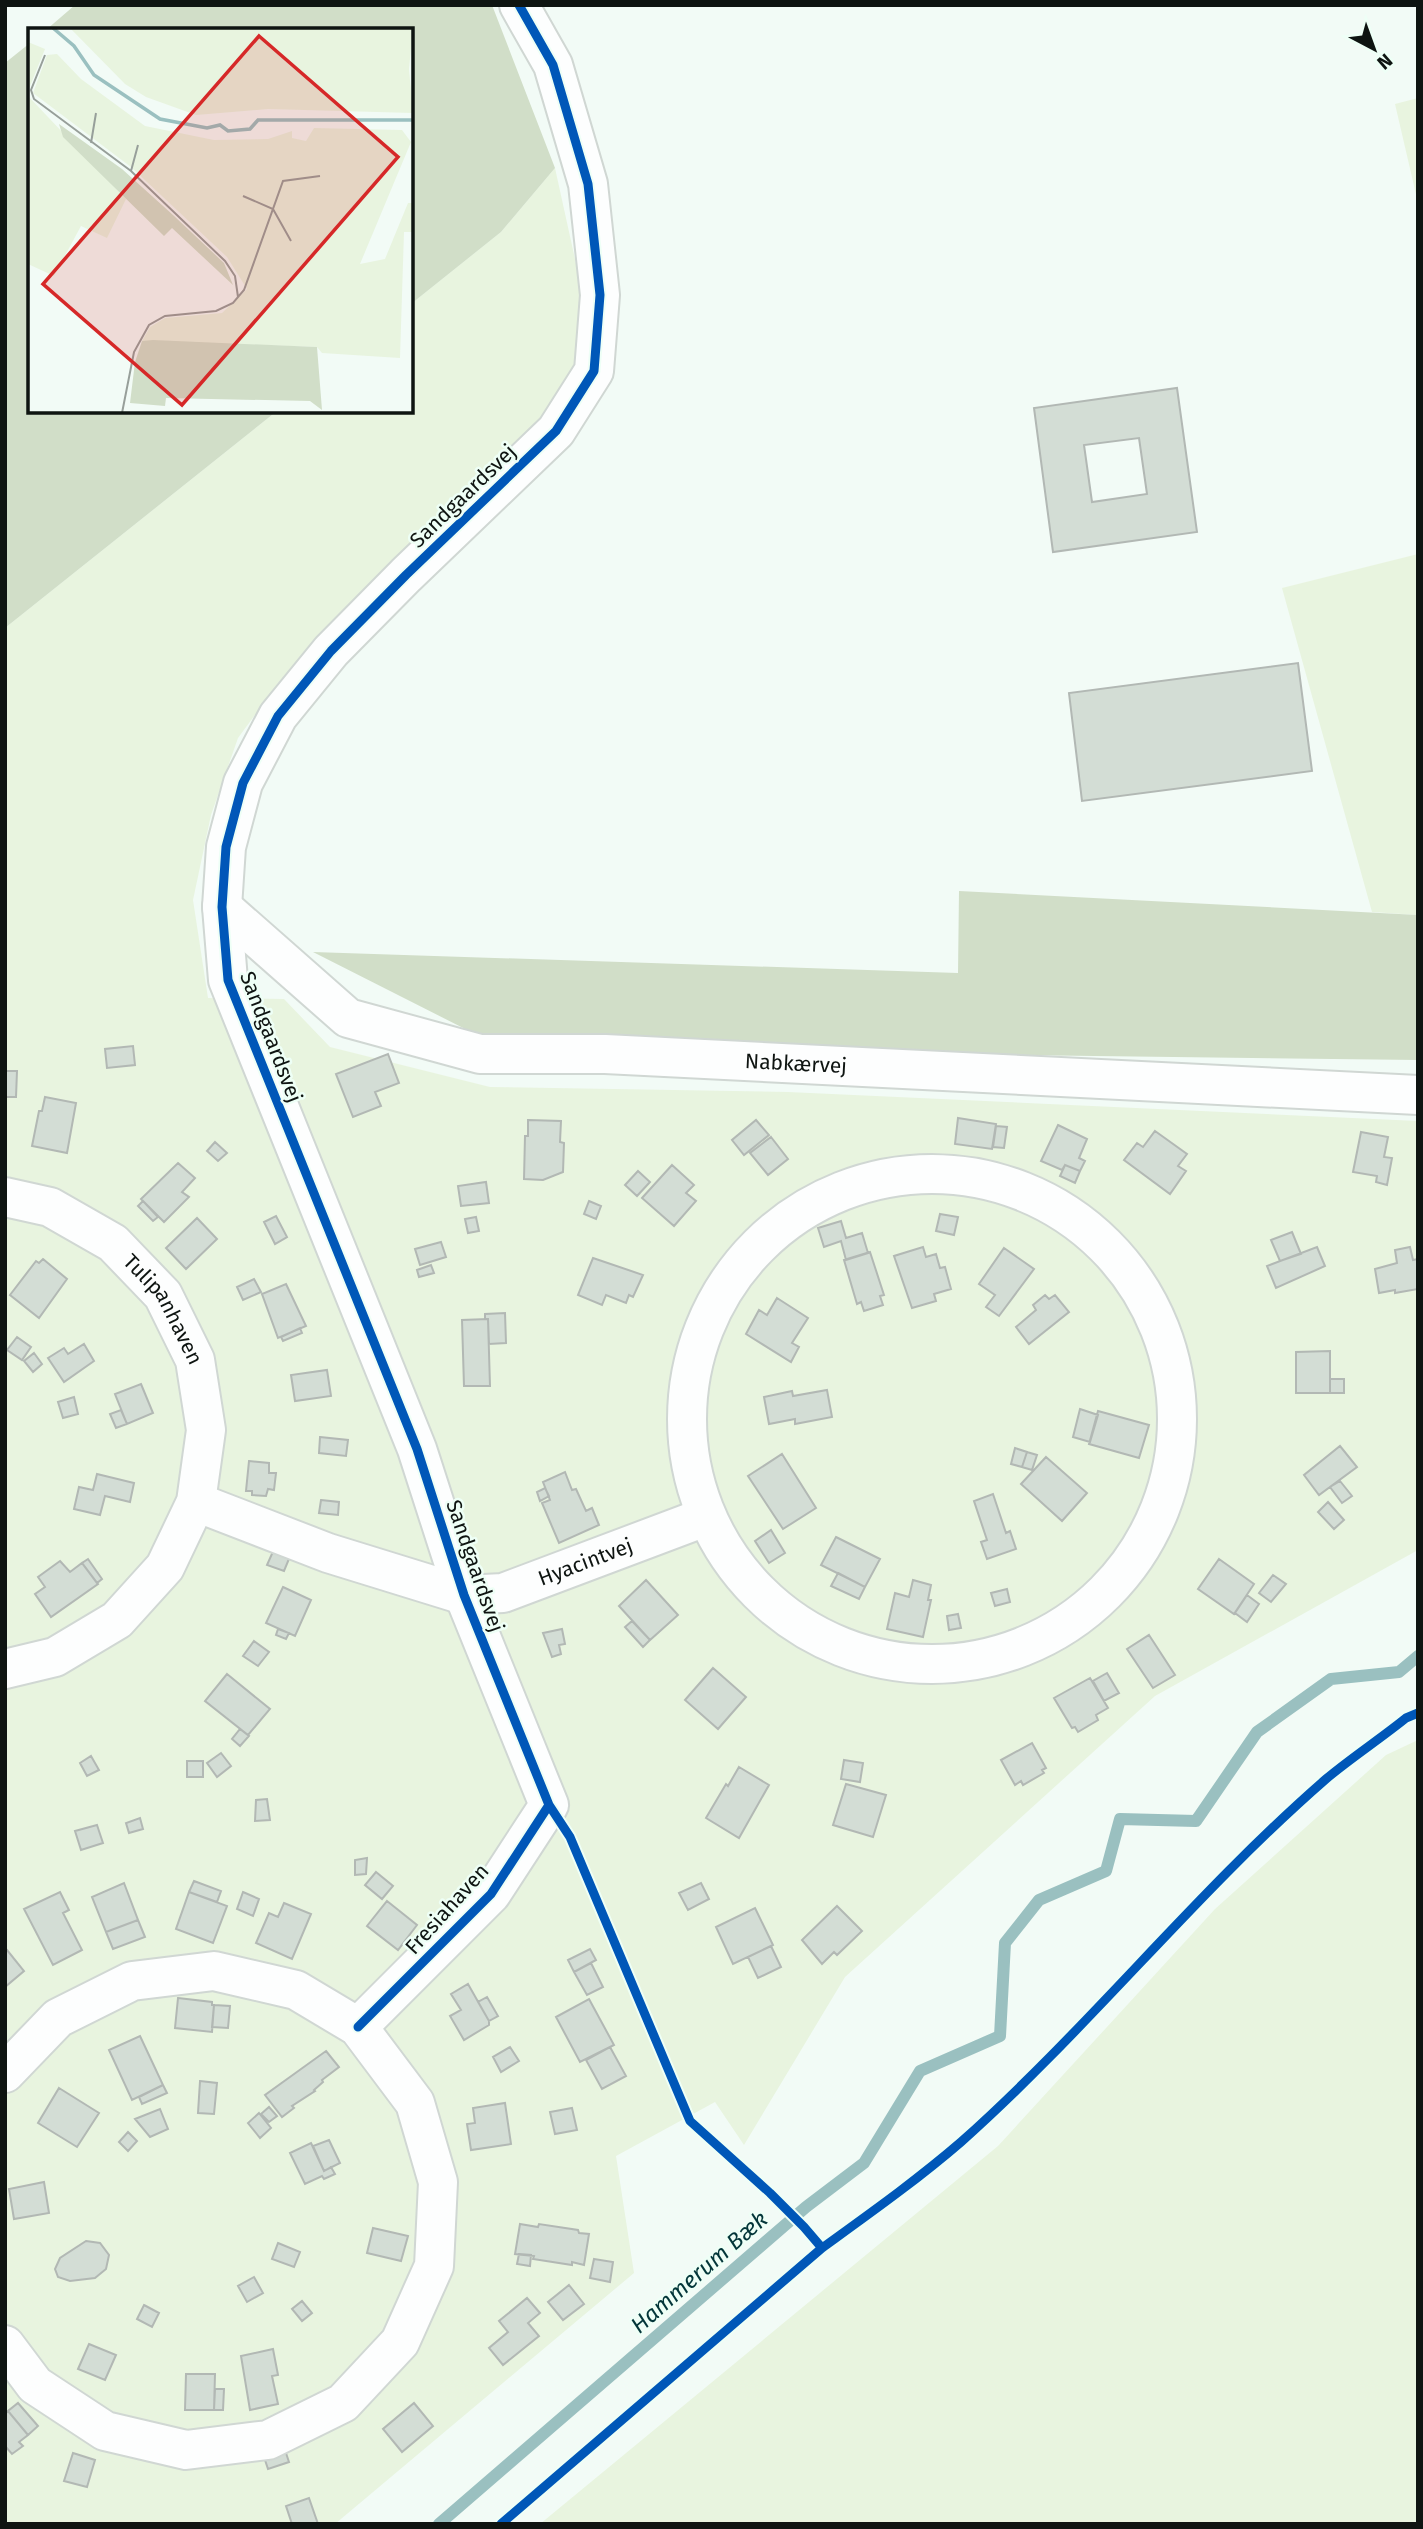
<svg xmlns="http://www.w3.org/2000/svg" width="1423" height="2529" font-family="'Fira Sans',sans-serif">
  <rect width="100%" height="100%" fill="#f2fbf6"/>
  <!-- green -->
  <path fill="#e8f4df" d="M1418,98V203L1395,104Z
    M555,168L582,291L575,367L545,417L279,682L238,738L211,815L193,900L208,998L284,999L330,1047L490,1087L788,1092L1418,1121V1550L1155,1696L845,1977L744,2145L715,2102L616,2156L634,2273L335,2524H5V628L277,411H411V304L501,232Z
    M1418,554V915L1372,912L1282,588Z
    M1418,1740V2524H540L998,2146L1215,1909L1386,1755Z"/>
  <!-- forest -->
  <path fill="#d1dec8" d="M75,5H492L555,168L501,232L411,304V30H46Z
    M30,43V411H277L5,628V63Z
    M959,891L1418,915V1060L1015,1055L481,1037L313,952L958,973Z"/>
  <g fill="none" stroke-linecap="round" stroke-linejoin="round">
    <!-- stream -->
    <path stroke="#9ac0c0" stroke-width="12" d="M439,2524L806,2207L864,2163L920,2071L1000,2036L1005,1943L1039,1900L1106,1871L1120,1819L1196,1821L1257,1732L1331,1679L1399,1672L1418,1656"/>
  </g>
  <!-- building -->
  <path fill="#d3ddd5" stroke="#b2b8b4" stroke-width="2" fill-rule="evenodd" d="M1177,388L1197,532L1053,552L1034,408ZM1139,438L1147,494L1092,502L1084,445Z
    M1298,663L1312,771L1082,801L1069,693Z
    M133,1046L135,1065L107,1068L105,1049Z
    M388,1054L399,1083L375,1092L381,1106L353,1117L336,1074Z
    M5,1071H17L16,1097H5Z
    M45,1097L76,1103L67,1153L32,1146L39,1111H42Z
    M958,1118L996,1124L992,1149L955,1144Z
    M528,1120L561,1121L560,1142L564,1143L563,1172L543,1180L524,1179L525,1136H528Z
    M756,1120L769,1135L744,1155L732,1140Z
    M1058,1125L1087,1139L1079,1158L1085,1161L1080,1171L1065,1165L1062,1170L1041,1161Z
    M996,1126L1007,1127L1004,1148L993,1147Z
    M1155,1131L1187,1154L1178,1166L1186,1171L1170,1194L1124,1160L1137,1143L1143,1147Z
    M1361,1132L1388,1137L1384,1157L1392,1158L1387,1185L1376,1182L1377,1176L1353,1172Z
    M771,1137L788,1159L768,1175L750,1153Z
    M215,1142L227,1153L218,1161L207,1151Z
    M178,1163L195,1178L182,1192L189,1197L164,1222L141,1199Z
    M672,1165L694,1185L686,1193L696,1201L674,1226L642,1198Z
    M1065,1165L1080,1171L1075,1183L1060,1176Z
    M638,1171L650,1182L637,1196L625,1185Z
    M486,1182L489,1203L461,1206L458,1186Z
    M143,1201L158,1217L153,1221L138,1206Z
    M589,1201L601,1206L596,1219L584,1214Z
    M940,1214L958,1217L954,1235L936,1231Z
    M276,1216L287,1237L275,1244L264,1222Z
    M476,1217L479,1231L468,1233L465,1219Z
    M197,1218L217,1239L186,1269L166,1248Z
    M841,1221L846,1238L862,1233L868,1253L846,1260L841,1241L824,1247L818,1228Z
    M1292,1232L1301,1254L1280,1261L1271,1240Z
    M441,1242L446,1257L420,1265L415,1249Z
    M923,1247L926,1257L936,1254L940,1268L945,1267L951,1289L934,1294L936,1301L912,1308L894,1256Z
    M1317,1247L1325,1266L1276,1288L1267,1266Z
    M1410,1247L1413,1260L1418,1259V1289L1395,1293V1290L1379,1293L1375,1269L1397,1263L1395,1250Z
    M1004,1248L1034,1269L999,1316L986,1307L995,1295L979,1284Z
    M870,1252L884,1295L880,1296L883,1305L864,1311L861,1302L857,1304L844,1260Z
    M593,1258L643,1275L633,1297L629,1295L626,1303L606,1295L602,1305L578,1295Z
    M43,1259L67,1279L39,1318L10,1295L36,1261L39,1263Z
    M431,1265L434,1273L419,1277L417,1270Z
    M254,1279L261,1292L243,1300L237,1287Z
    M286,1284L306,1326L278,1338L262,1294Z
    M1045,1295L1049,1299L1055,1295L1069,1312L1029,1344L1016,1327L1036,1310L1033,1305Z
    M777,1298L808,1318L792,1343L799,1347L791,1362L746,1334L759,1310L767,1315Z
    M505,1313L506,1343L489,1344L488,1319H485V1314Z
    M488,1319L490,1386H464L462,1320Z
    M300,1328L302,1333L283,1341L281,1337Z
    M17,1337L31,1347L22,1360L7,1350Z
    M84,1344L94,1361L64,1382L48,1358L64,1348L68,1354Z
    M1330,1351V1393H1296V1352Z
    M34,1353L42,1364L33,1372L24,1361Z
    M327,1370L331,1396L295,1401L291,1375Z
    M1330,1379H1344V1393H1330Z
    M141,1384L153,1413L127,1424L115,1394Z
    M827,1390L832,1417L795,1424V1419L769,1424L764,1397L792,1391L793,1396Z
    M74,1397L78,1414L63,1418L58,1402Z
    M1080,1409L1098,1415L1090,1442L1073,1437Z
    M121,1410L127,1424L116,1428L110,1414Z
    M1098,1411L1149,1425L1139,1458L1089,1444Z
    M320,1437L348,1440L346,1456L319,1453Z
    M1340,1446L1357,1467L1319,1495L1304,1475Z
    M1015,1448L1027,1452L1022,1467L1011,1464Z
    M1027,1452L1037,1455L1032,1470L1022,1467Z
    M782,1454L816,1508L783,1529L748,1476Z
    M1046,1457L1087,1493L1062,1521L1021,1484Z
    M249,1461L269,1463V1473H276L274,1490L268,1489L266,1496L252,1495V1491H246Z
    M565,1472L572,1490L576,1489L586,1511L592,1508L599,1525L559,1543L542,1503L550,1500L543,1482Z
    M97,1474L134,1483L130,1502L105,1496L100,1515L74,1509L79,1487L93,1490Z
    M1340,1481L1352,1496L1342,1503L1330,1487Z
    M545,1488L549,1496L540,1501L537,1492Z
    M993,1494L1006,1533L1010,1531L1016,1549L987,1559L981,1542L987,1540L974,1501Z
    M321,1500L339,1502L338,1515L319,1513Z
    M1328,1502L1344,1520L1334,1529L1318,1512Z
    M771,1530L785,1553L769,1563L755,1541Z
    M836,1537L880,1559L865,1587L821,1565Z
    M275,1547L291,1554L284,1571L267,1565Z
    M88,1559L102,1579L97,1583L82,1563Z
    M1219,1559L1254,1584L1234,1614L1198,1589Z
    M60,1561L70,1572L82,1563L98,1584L51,1617L35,1594L45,1587L38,1577Z
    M838,1573L865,1587L859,1599L831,1586Z
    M1273,1575L1286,1584L1271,1602L1259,1593Z
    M646,1580L678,1615L650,1640L619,1606Z
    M913,1580L931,1585L928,1600H931L923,1637L887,1629L895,1593L909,1597Z
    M283,1587L311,1600L295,1636L266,1623Z
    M1007,1589L1010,1602L995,1606L991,1593Z
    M1247,1595L1259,1604L1247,1622L1235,1613Z
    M958,1614L961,1628L949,1630L947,1616Z
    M632,1621L650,1640L643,1647L625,1627Z
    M278,1629L289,1633L286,1639L276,1635Z
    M562,1629L565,1644L559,1645L561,1654L552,1657L543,1633Z
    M1149,1635L1175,1675L1153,1688L1127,1649Z
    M254,1641L269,1652L258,1666L243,1656Z
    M713,1668L746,1697L718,1729L685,1700Z
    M1107,1673L1119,1693L1104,1701L1093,1681Z
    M227,1674L270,1709L248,1735L205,1701Z
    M1090,1678L1108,1708L1096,1715L1098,1720L1078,1732L1075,1727L1072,1728L1054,1698Z
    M240,1729L249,1736L240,1746L232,1739Z
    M1032,1743L1046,1768L1042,1770L1044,1773L1023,1785L1021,1781L1015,1785L1001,1760Z
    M221,1753L231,1766L217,1777L207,1763Z
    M91,1756L99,1770L87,1776L80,1763Z
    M844,1760L863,1763L860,1782L841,1779Z
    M187,1761H203V1777H187Z
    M739,1767L769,1785L739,1838L706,1818L726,1784L728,1786Z
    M846,1784L886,1795L873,1837L833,1825Z
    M267,1799L270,1820L255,1821L256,1800Z
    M140,1818L143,1829L129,1833L126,1823Z
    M97,1825L103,1843L81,1850L75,1831Z
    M367,1858L366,1874L355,1875V1860Z
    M376,1872L393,1886L382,1899L365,1885Z
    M194,1881L221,1891L217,1902L189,1892Z
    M124,1883L138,1920L106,1932L92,1897Z
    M701,1883L709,1899L688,1910L679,1893Z
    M60,1892L69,1910L63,1913L82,1950L53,1965L24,1909Z
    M189,1892L227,1906L213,1943L176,1929Z
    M243,1892L259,1899L253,1916L237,1909Z
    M387,1901L417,1925L398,1950L367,1926Z
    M284,1903L311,1914L292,1959L256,1943L269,1913L278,1917Z
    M837,1906L862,1931L837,1955L834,1952L822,1964L802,1940Z
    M755,1908L773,1945L733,1964L716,1927Z
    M138,1920L145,1937L113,1949L106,1932Z
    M771,1946L781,1967L758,1978L748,1957Z
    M590,1949L596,1960L574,1972L568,1960Z
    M7,1950L24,1971L5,1987V1951Z
    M591,1963L603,1987L587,1995L574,1972Z
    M468,1984L489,2021V2025L464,2040L450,2016L461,2010L451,1994Z
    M487,1997L498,2016L489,2021L478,2002Z
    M178,1998L212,2002V2005H214L212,2032L175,2028Z
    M589,1999L614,2045L580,2062L556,2017Z
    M214,2005L230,2006L228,2028L212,2027Z
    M140,2036L163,2085L132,2100L109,2050Z
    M510,2047L519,2061L501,2072L493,2057Z
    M610,2047L626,2076L602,2089L586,2060Z
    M326,2051L339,2067L322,2080L323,2082L314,2090L315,2091L292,2106L294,2108L282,2117L265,2095Z
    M200,2081L217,2083L214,2114L198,2113Z
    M163,2085L167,2093L142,2104L139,2097Z
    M59,2088L99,2113L77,2147L38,2123Z
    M505,2103L511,2144L471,2150L467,2124L475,2123L473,2108Z
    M269,2107L277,2116L269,2122L261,2114Z
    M572,2108L577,2130L555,2134L550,2112Z
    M160,2109L168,2129L150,2137L135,2119Z
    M259,2113L271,2128L260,2138L248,2123Z
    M128,2132L137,2141L128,2151L119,2142Z
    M329,2140L340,2163L324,2171L313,2146Z
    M311,2143L324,2171L331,2167L335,2174L324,2179L322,2176L305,2184L290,2153Z
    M44,2182L49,2213L14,2219L9,2189Z
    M520,2224L538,2227L539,2224L578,2230L579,2233L589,2234L584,2265L572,2262V2265L533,2259L534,2256L515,2254Z
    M373,2228L408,2236L401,2261L367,2253Z
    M86,2241L100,2243L109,2255L106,2269L95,2278L70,2281L58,2277L55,2269L60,2258Z
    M278,2243L300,2252L294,2267L272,2259Z
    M519,2254L531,2255L530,2266L517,2264Z
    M594,2259L613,2262L610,2282L590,2278Z
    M254,2277L263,2293L247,2302L238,2286Z
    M569,2285L584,2304L563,2320L548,2302Z
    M527,2298L540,2313L528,2323L539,2336L503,2365L489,2348L508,2332L499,2321Z
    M302,2301L312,2313L302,2321L292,2309Z
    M144,2305L159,2313L152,2327L137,2319Z
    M89,2344L116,2355L105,2380L78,2369Z
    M273,2349L278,2375L272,2376L278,2404L250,2410L241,2356Z
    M186,2374H215L214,2410H185Z
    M215,2389H224L223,2410H214Z
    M18,2403L38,2426L28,2435L8,2411Z
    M414,2403L433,2426L402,2452L383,2429Z
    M8,2411L28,2435L19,2442L23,2446L12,2454L5,2446V2414Z
    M283,2444L289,2462L268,2469L262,2451Z
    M73,2453L95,2460L87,2487L64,2481Z
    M309,2498L318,2524H292L286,2506Z"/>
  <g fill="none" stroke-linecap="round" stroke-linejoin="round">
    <!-- minor casing -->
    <g stroke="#d0d7d3" stroke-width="42">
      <g id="minor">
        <path id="s1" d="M222,907L348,1018L480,1054H605L1418,1095"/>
        <circle cx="932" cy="1419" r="245"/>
        <path id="s2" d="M5,1197L50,1207L113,1243L163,1295L195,1360L206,1430L196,1502L165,1567L117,1620L55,1657L5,1669"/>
        <path id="s3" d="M196,1502L328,1553L464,1595L503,1593L705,1517"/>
        <path d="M358,2027L491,1894L549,1805L464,1595L417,1449L228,980L222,907L226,847L243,783L278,716L331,651L406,575L556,431L594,371L600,295L588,184L553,65L519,5"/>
        <path d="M5,2073L58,2018L132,1981L214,1971L296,1990L358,2027L415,2103L438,2182L434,2266L400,2342L343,2403L268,2440L186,2450L105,2431L35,2385L5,2345"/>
      </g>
    </g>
    <!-- minor -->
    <use href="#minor" stroke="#fdfefe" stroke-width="38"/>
    <!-- cycleway casing -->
    <g stroke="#eefff6" stroke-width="13">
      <path id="cycleway" d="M358,2027L491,1894L549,1805
        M822,2248C869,2214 917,2180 961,2142C1089,2028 1196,1892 1326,1779C1351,1758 1380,1739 1406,1718L1418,1713
        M501,2524L822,2248L804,2227L770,2193L690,2121L570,1837L549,1805L464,1595L417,1449L228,980L222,907L226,847L243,783L278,716L331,651L406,575L556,431L594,371L600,295L588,184L553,65L519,5"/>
    </g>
    <!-- cycleway -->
    <use href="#cycleway" stroke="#0057b8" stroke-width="9"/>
  </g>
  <g text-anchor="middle" stroke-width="5" stroke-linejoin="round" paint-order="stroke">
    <!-- street labels -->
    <g font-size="21" fill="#0e1411" stroke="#eefff6">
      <text transform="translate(463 496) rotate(-44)" y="7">Sandgaardsvej</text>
      <text transform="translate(271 1037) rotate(69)" y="7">Sandgaardsvej</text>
      <text dy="7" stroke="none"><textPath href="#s1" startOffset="621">Nabkærvej</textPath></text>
      <text dy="7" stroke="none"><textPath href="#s2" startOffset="203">Tulipanhaven</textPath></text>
      <text dy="7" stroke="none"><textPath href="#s3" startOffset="411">Hyacintvej</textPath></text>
      <text transform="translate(475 1566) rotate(71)" y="7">Sandgaardsvej</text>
      <text transform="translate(447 1909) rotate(-48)" y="7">Fresiahaven</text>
    </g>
    <!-- water labels -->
    <g font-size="23" font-style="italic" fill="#033639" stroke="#eefff6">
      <text transform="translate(699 2272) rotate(-41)" y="8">Hammerum Bæk</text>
    </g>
  </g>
  <!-- overview -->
  <g transform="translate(28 28)">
    <rect width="385" height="385" fill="#f2fbf6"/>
    <path d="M42,0H385L381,41L385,85L240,81L168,87L118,69L97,56ZM0,14L17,21L0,63ZM29,26L53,51L117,98L186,112L240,111L264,103V110L278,113L286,100L374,102L383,114L332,236L357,231L380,175H385V204H376L372,330L294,325L289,319L114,313L122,299L137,290L194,285L219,261L199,229L103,139L5,65L19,27ZM0,68L98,171L79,210L53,198L26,248L0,236Z" fill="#e8f4df"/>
    <path d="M31,96L94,141L145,187L196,235L205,257L144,200L136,208L35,109ZM125,312L289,319L294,382L282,373L138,370L137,378L102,375L107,334L114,313Z" fill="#d1dec8"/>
    <path fill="none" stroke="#9ac0c0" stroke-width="3.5" d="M25,0L46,18L66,47L132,91L179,100L192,97L200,103L222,101L230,92H385"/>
    <path fill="none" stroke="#979f9a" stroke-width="2" d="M17,27L3,62L6,71L103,143L197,233L207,248L210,269M63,115L68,85M103,143L110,117M215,168L245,181L263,213M94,385L106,324L121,297L137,288L188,283L205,275L216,262L255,153L292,148"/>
    <path fill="#d62828" fill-opacity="0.15" stroke="#d62828" stroke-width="3.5" d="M231,8L370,129L154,377L15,256Z"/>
    <rect width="385" height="385" fill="none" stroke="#0e1411" stroke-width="3.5"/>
  </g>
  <!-- border -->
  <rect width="1423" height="2529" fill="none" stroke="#0e1411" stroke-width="14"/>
  <!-- north arrow -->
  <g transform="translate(1374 49) rotate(139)" stroke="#eefff6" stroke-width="5" paint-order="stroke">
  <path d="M0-5L12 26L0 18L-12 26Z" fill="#0e1411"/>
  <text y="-10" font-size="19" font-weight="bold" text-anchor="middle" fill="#0e1411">N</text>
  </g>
</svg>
